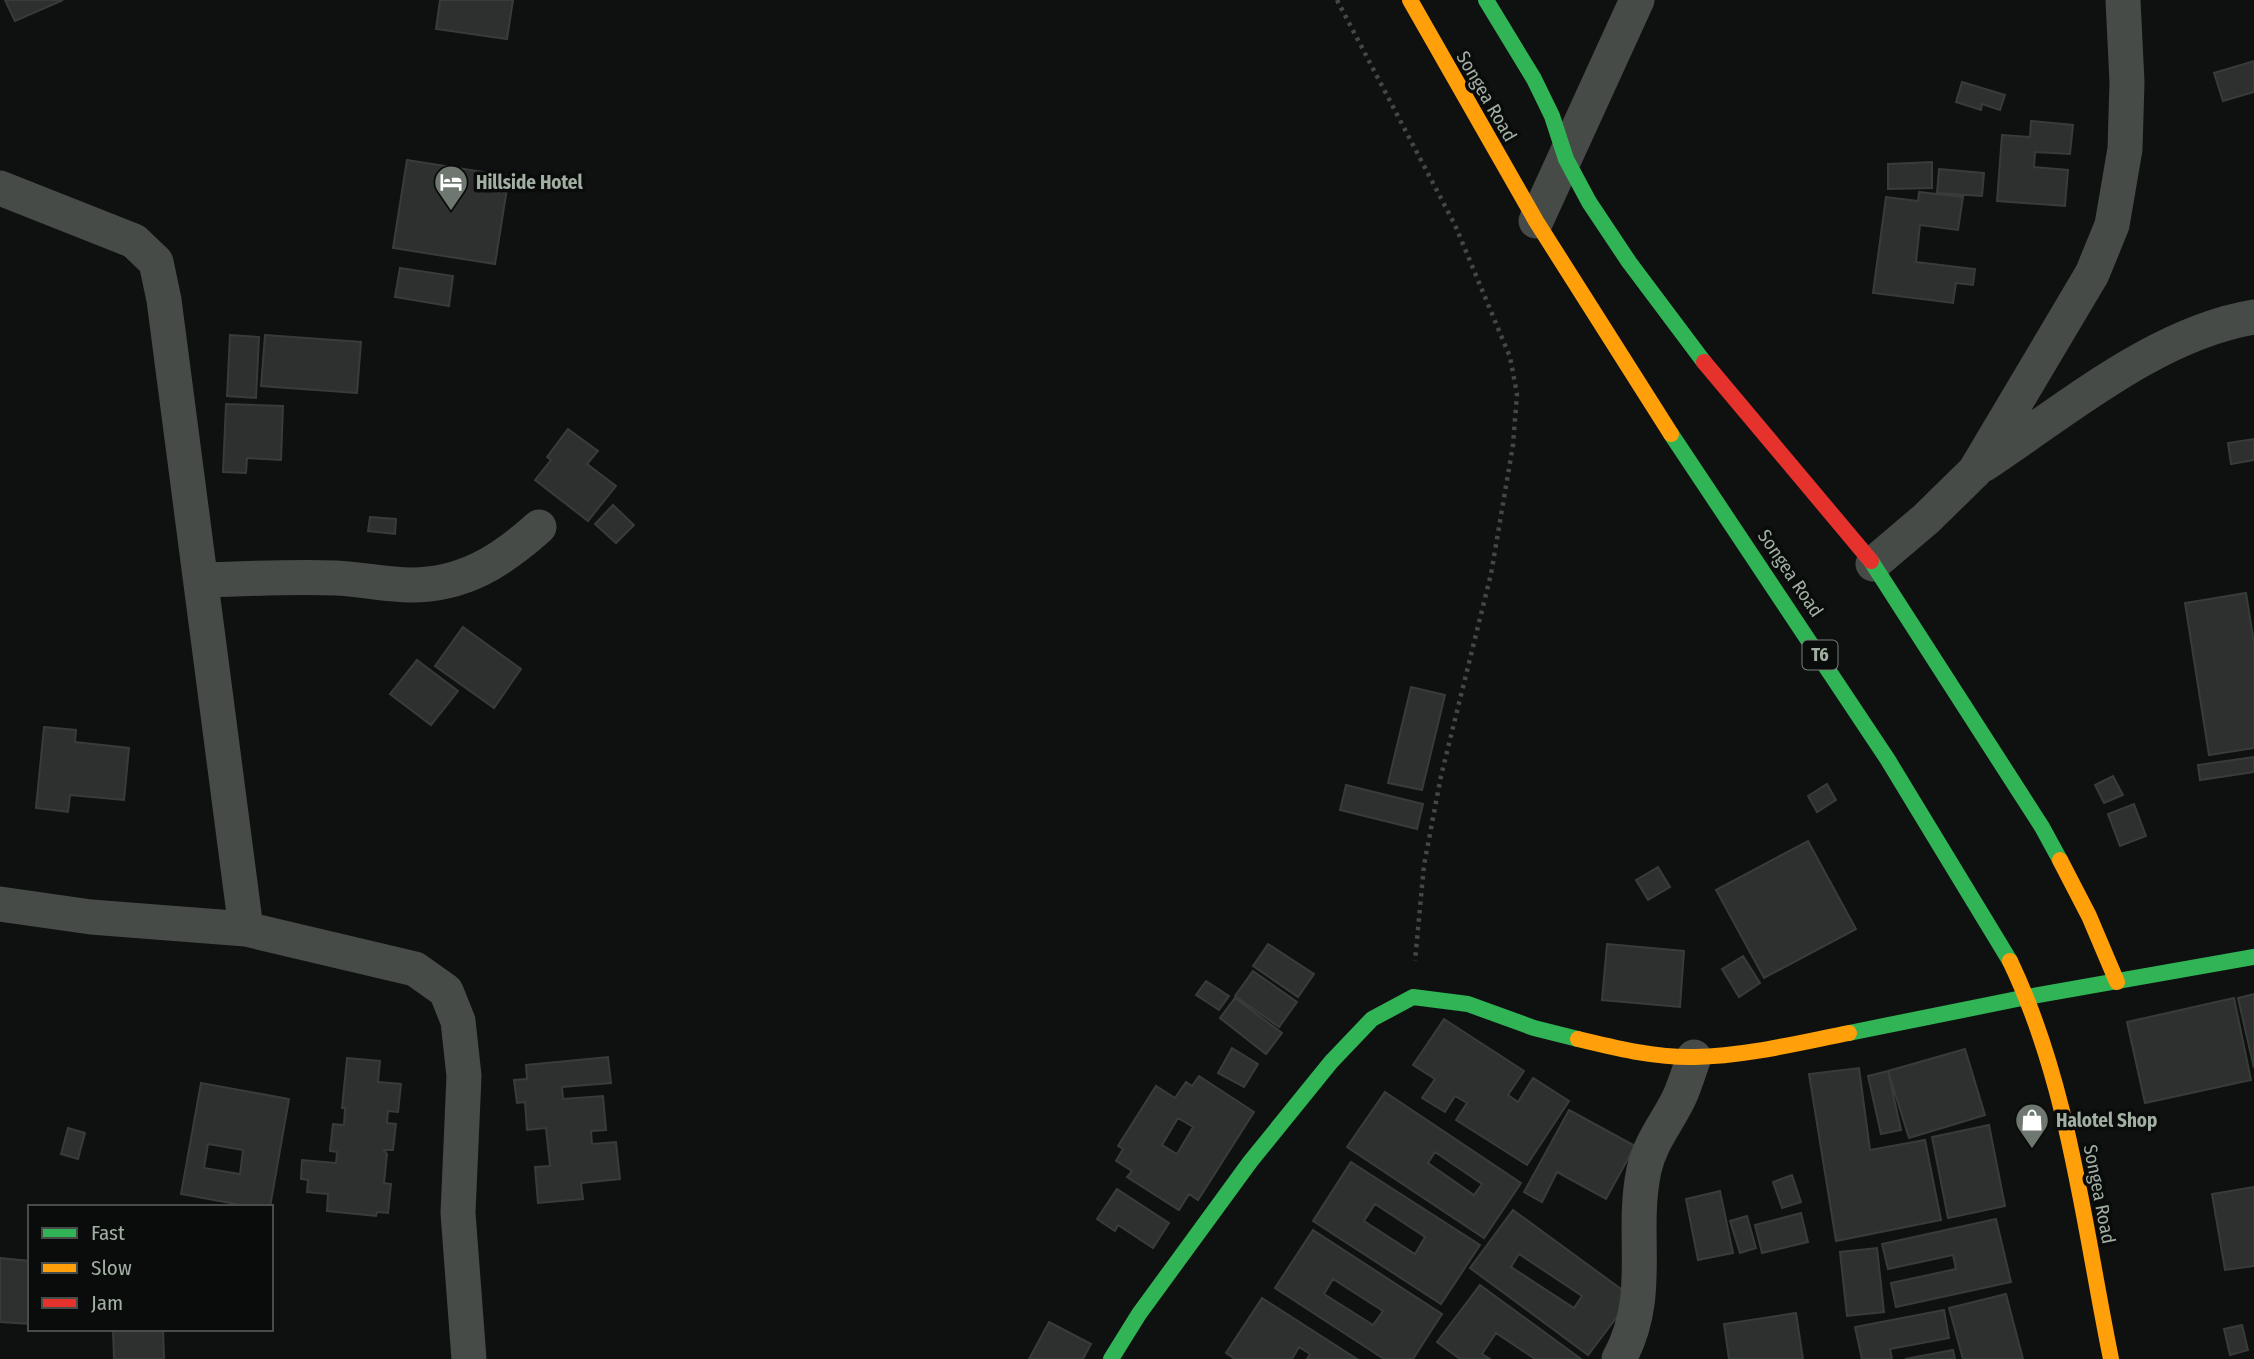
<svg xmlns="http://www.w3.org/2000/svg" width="2254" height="1359" font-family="'Fira Sans Condensed',sans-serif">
  <rect width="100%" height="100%" fill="#0f1010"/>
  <!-- building -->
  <path fill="#2e302f" stroke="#383c39" stroke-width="2" fill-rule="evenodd" d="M5,0H63L15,21Z
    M440,0H513L507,39L436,29Z
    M2254,61V92L2223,101L2214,73Z
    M1962,82L2005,95L2000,110L1982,104L1981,110L1956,102Z
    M2031,121L2073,125L2070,154L2035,152L2034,167L2068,170L2065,206L1997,201L2002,135L2030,137Z
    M407,160L509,176L495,264L393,248Z
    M1932,162V188L1888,189V164Z
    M1939,169L1984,173L1982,196L1937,193Z
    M1919,192L1963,197L1958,230L1920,225L1916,262L1975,269L1973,285L1956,283L1953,303L1873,293L1886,197L1918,201Z
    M400,268L453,276L449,306L395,297Z
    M230,335L259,337L256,398L227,396Z
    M265,335L361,342L357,393L261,386Z
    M226,404L283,406L281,460L247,458L246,473L223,472Z
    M568,429L598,451L587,464L616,486L588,521L535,480L551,460L547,457Z
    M2254,439V460L2231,464L2228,443Z
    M613,505L634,525L616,543L595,524Z
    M370,517L396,519L395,534L368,531Z
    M2246,593L2254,643V748L2209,755L2185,603Z
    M463,627L521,669L494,708L435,666Z
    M417,660L458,691L431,725L390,694Z
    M1411,687L1445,695L1422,790L1388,783Z
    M44,727L76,730L75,742L129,748L124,800L70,795L68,812L36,808Z
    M2254,757V772L2200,780L2198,765Z
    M2113,776L2123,795L2104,803L2095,785Z
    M1827,784L1836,800L1817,812L1808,796Z
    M1346,785L1423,804L1417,829L1340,810Z
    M2134,804L2146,836L2120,846L2108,814Z
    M1808,841L1856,929L1764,978L1716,890Z
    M1658,867L1670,887L1648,900L1636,880Z
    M1268,944L1314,974L1298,997L1253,966Z
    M1607,944L1684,951L1680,1007L1602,1000Z
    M1743,956L1760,983L1739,997L1722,969Z
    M1253,971L1297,1002L1279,1027L1235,996Z
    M1206,981L1229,996L1219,1010L1196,995Z
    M2254,994V1068L2238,998Z
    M1235,998L1282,1033L1266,1054L1220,1018Z
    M2234,998L2251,1080L2145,1103L2127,1022Z
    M1444,1019L1524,1071L1508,1095L1518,1102L1533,1078L1569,1101L1527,1165L1456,1120L1467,1103L1455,1096L1445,1112L1422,1098L1435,1079L1413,1065Z
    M1232,1048L1258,1064L1244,1087L1218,1073Z
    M1965,1049L1985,1115L1909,1138L1888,1071Z
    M608,1057L611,1083L562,1087L563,1099L603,1096L606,1130L591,1131L592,1144L616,1142L620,1179L581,1183L583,1199L538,1203L535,1167L550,1166L546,1128L527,1130L525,1102L517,1103L514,1080L527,1079L526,1065Z
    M347,1058L380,1061L378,1082L401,1084L398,1112L388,1111L387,1123L396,1124L393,1150H384L387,1154L384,1183L391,1184L388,1213L377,1212L376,1216L327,1211L328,1194L307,1192L308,1180L301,1179L302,1160L336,1163L337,1152L330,1151L333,1124L344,1125L345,1108H342Z
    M1859,1068L1870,1150L1925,1140L1941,1220L1836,1241L1809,1074Z
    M1888,1071L1901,1130L1881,1134L1868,1076Z
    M1199,1076L1254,1112L1198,1200L1189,1194L1179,1210L1127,1177L1132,1171L1116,1161L1123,1149L1118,1146L1156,1086L1175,1098L1186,1082L1192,1086ZM1178,1118L1193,1127L1177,1154L1162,1145Z
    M201,1083L289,1099L270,1207H252L181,1194ZM208,1144L243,1150L240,1174L204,1168Z
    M1385,1092L1521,1183L1484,1238L1347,1147ZM1435,1152L1482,1184L1474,1195L1428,1163Z
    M1569,1110L1635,1146L1606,1199L1557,1172L1542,1202L1524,1192Z
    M1989,1125L2005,1206L1948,1218L1932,1137Z
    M68,1128L85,1133L78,1159L61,1154Z
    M1351,1162L1480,1245L1441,1304L1313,1221ZM1375,1204L1425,1237L1415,1254L1364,1221Z
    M1792,1175L1801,1202L1782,1208L1773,1182Z
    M2254,1187V1266L2225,1270L2212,1194Z
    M1117,1189L1169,1223L1153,1248L1118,1225L1115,1231L1097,1219Z
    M1720,1191L1733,1253L1698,1260L1686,1199Z
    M1513,1210L1632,1297L1588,1355L1470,1268ZM1519,1254L1582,1296L1574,1308L1511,1267Z
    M1801,1213L1808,1242L1762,1253L1755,1225Z
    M1747,1216L1756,1248L1740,1253L1730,1221Z
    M1996,1219L2011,1282L1896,1307L1891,1283L1956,1269L1953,1255L1888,1269L1882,1244Z
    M1313,1230L1442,1314L1413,1359H1384L1275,1288ZM1333,1279L1383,1311L1373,1325L1324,1294Z
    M1877,1248L1884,1312L1847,1316L1840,1252Z
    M0,1258L30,1261V1324L0,1322Z
    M1480,1285L1581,1359H1535L1496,1333L1482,1354L1490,1359H1460L1437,1342Z
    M2006,1294L2023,1359H1963L1949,1308Z
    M1262,1298L1357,1359H1307L1310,1354L1299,1347L1292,1359H1235L1226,1353Z
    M1944,1310L1949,1338L1890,1349L1892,1359H1862L1855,1327Z
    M1796,1313L1803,1359H1729L1724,1324Z
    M1049,1322L1091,1344L1083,1359H1029Z
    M2242,1325L2248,1350L2230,1355L2224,1329Z
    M113,1329H163L164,1359H114Z
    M1953,1350L1955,1359H1905Z"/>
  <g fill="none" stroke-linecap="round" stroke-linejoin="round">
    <!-- path -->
    <path stroke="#444745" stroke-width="4.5" stroke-dasharray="3.5 5" stroke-linecap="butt" d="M1337,0L1455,225L1510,357L1517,394L1513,445L1491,574L1441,776L1424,865L1415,961"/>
    <!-- street -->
    <path stroke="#474b48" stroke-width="35" d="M0,188L134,241L156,262L164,300L246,929
      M1536,221L1637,0
      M1983,465C2065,411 2156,333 2254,317
      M1873,564L1926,519L1975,471L2092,274L2112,225L2125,149L2127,82L2123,0
      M202,580C247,579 292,576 336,578C361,579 386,585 411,585C464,585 501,561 539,527
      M0,904L91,917L246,929L415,969L446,991L458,1021L464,1076L458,1213L469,1359
      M1619,1359C1654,1295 1630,1236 1644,1170C1650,1142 1667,1123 1679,1098C1685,1085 1689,1071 1694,1057"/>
    <!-- fast -->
    <path stroke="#30b455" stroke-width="16" d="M1486,0L1534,79L1552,116L1566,159L1589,202L1629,262L1704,362
      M1671,434L1888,760L2010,961
      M1871,561L2042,827L2060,860
      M1849,1033L2027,997L2254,957
      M1111,1359L1139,1314L1250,1162L1331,1062L1372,1019L1413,997L1468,1004L1534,1028L1578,1039"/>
    <!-- slow -->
    <path stroke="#ff9f0a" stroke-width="16" d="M1410,0L1536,221L1671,434
      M2060,860L2089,916L2117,982
      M2010,961C2069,1084 2084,1227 2111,1359
      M1578,1039C1616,1048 1655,1058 1695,1057C1746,1056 1798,1043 1849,1033"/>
    <!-- jam -->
    <path stroke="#e5322d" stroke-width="16" d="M1704,362L1871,561"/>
  </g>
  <!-- icons -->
  <defs>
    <g id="hotel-pin" transform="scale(1.75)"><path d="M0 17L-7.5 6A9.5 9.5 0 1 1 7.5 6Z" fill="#6e7870" stroke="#0a0b0b"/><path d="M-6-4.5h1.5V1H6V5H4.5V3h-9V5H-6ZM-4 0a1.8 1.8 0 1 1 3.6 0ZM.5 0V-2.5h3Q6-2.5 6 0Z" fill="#fff"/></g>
    <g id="shop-pin" transform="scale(1.75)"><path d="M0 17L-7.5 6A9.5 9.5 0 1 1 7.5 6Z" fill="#6e7870" stroke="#0a0b0b"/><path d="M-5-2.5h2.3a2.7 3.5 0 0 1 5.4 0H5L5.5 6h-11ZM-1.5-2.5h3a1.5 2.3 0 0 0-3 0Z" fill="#fff"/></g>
  </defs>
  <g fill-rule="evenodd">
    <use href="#hotel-pin" x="451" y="182"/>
    <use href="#shop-pin" x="2032" y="1120"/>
  </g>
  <g text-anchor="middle" stroke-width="7" stroke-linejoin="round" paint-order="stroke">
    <!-- shield labels -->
    <rect fill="#0a0b0b" stroke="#747e75" stroke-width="2" x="1802.5" y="640.5" width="35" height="29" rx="5"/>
    <g font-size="18" font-weight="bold" fill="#a1b0a3">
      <text x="1820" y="661">T6</text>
    </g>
    <!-- street labels -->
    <g font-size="19" fill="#a1b0a3" stroke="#0a0b0b">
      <text transform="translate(1487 96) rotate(60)" y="7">Songea Road</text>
      <text transform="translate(1791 573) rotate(56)" y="7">Songea Road</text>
      <text transform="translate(2100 1194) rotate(79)" y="7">Songea Road</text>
    </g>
    <!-- poi labels -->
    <g font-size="19" font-weight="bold" fill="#a1b0a3" stroke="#0a0b0b" text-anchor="start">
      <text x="476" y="189">Hillside Hotel</text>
      <text x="2056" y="1127">Halotel Shop</text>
    </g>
  </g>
  <!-- legend -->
  <rect x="28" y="1205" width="245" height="126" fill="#0a0b0b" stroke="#464d48" stroke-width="2"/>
  <rect x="42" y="1228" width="35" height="10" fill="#30b455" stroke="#464d48" stroke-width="2"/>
  <text x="91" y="1240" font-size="21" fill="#a1b0a3">Fast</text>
  <rect x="42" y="1263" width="35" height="10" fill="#ff9f0a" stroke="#464d48" stroke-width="2"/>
  <text x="91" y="1275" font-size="21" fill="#a1b0a3">Slow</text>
  <rect x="42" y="1298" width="35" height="10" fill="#e5322d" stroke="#464d48" stroke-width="2"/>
  <text x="91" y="1310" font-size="21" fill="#a1b0a3">Jam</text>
</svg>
